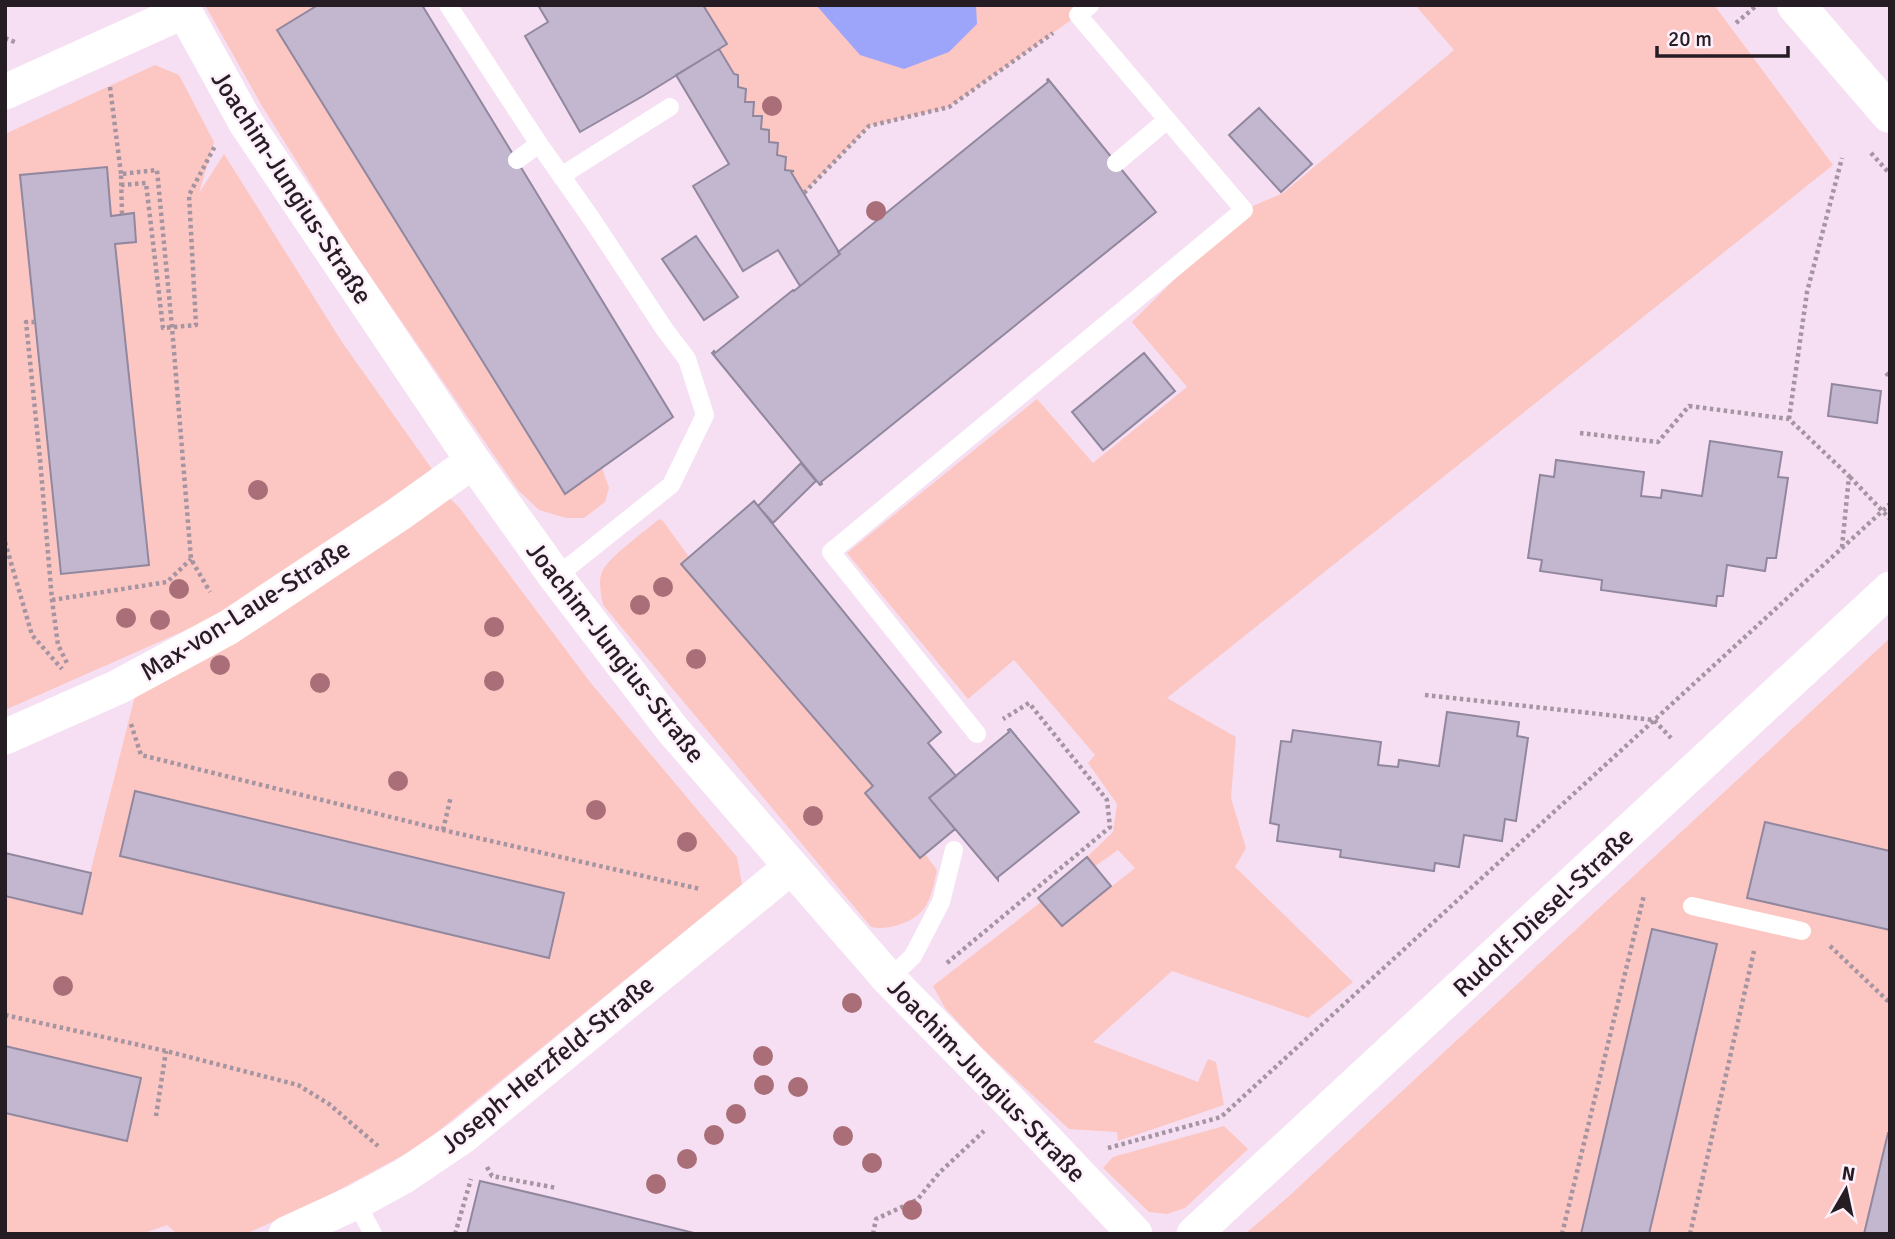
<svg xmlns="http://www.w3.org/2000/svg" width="1895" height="1239" font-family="Signika,sans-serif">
  <rect width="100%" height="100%" fill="#f6dff2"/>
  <!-- green -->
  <path fill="#fcc7c2" d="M205,5H318L277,31L564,494L602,468L609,488L605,502L584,518H566L539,510L518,490L351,248L262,106Z
    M703,5H1073L1078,15L949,107L869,126L804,193L791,172L793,171L786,170V157L777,155L769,142V130L761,129L762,116L753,115L754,103L745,102L746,89L738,87V75L734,74L719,49Z
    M1415,5H1714L1833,165L1167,698L1236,737L1231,798L1246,848L1235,867L1353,982L1308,1018L1172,971L1093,1042L1198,1082L1208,1059L1216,1062L1224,1105L1118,1141L1117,1132L1069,1129L982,1048L945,1008L933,986L1041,902L1062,926L1135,868L1118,850L1094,867L1087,857L1113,832L1117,804L1088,763L1095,755L1014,660L968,699L847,553L1037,399L1093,463L1187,387L1132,322L1244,210L1283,193L1454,50Z
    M155,65L179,75L214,142L199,193L224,154L342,342L434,472L247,603L5,710V134Z
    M448,497L458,506L590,682L737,857L742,885L420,1146L309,1206L245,1234H177L167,1225L141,1234H5V897L80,913L138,684Z
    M659,519L663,521L689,557L681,564L873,786L865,793L920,858L925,854L937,870C931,898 928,916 898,925C888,928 881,929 871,927L603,605C601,594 598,582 602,572C608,557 646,531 659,519Z
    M1890,638V1234H1245L1288,1197Z
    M1224,1126L1248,1149L1185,1208L1167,1214L1149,1212L1103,1168L1113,1157Z"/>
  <!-- water -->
  <path fill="#9da5fb" d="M816,5H976L977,24L949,52L904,69L860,55Z"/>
  <!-- building -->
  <path fill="#c2b7cf" stroke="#91879e" stroke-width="2" d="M318,5H422L673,417L565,494L277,30Z
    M538,5H703L727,44L643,96L580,132L525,36L548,22Z
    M719,49L734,74L738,75V87L746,89L745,102H754L753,116H762L761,129L769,130V142L778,143L777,155L786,157L785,170L794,171L791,172L840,254L800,286L778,250L743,271L693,186L729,164L676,75Z
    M1048,79L1156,212L821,482L822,484L820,485L712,353L714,351L715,353L793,290L794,291L840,254L838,252L1048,82L1047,80Z
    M1259,108L1312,164L1281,192L1229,135Z
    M107,167L111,216L134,213L136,242L115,244L149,565L61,574L20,175Z
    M696,236L738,297L704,320L662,259Z
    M1144,353L1175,391L1103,450L1072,412Z
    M1832,384L1881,391L1877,423L1828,416Z
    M1710,441L1782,452L1778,477L1788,478L1776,558H1767L1765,571L1727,565L1723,596H1717L1716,606L1601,590L1602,580L1540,571L1542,560L1528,558L1540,475L1554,477L1556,460L1644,472L1641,496L1661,498L1662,490L1702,496Z
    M801,463L816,481L773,523L758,506Z
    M754,501L941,732L928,743L956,776L929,798L955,829L920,858L865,793L873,786L681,564Z
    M1447,712L1519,722L1517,736L1528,738L1516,821L1505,819L1502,841L1464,835L1459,867L1435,863L1434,871L1340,857L1341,850L1277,841L1279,825L1270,823L1281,741L1291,742L1293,730L1381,742L1378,765L1398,767L1399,760L1439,766Z
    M1010,729L1079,812L998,877V880L929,798L1009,732L1008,730Z
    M135,791L564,893L549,958L120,856Z
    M1765,822L1890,851V930L1747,898Z
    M5,853L91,873L82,914L5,896Z
    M1087,857L1111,886L1062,926L1038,898Z
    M1652,929L1717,944L1649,1234H1581Z
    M5,1046L141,1078L127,1141L5,1113Z
    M1888,1133H1890V1234H1864Z
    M480,1181L569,1202L698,1234H467Z"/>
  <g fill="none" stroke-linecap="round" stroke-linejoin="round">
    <!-- path -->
    <path stroke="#a594a2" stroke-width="4.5" stroke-dasharray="3.5 3.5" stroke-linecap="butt" d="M1736,23L1756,6
      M5,38L17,43
      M110,87L121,174
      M1871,153L1890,174
      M121,185L146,183L163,328L196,325L189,195L215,146
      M804,193L869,126L949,107L1053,33
      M122,214L121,174L157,170L172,327L191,559L210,592
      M35,322H26L40,459L52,600L58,645L68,665
      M1886,373L1890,377
      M1789,419L1807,292L1842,158
      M1580,433L1658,442L1689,406L1789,419L1849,476L1842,547
      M1850,477L1890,519
      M5,542L32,635L62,669
      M52,600L167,582L191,559
      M1425,695L1654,720L1671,738
      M131,724L141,755L443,830L700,889
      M443,830L451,796
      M1830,946L1890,1003
      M947,963L1110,827L1107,800L1029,703L1003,719
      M5,1015L166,1051L298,1085L329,1104L378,1146
      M156,1116L166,1051
      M1108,1148L1221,1117L1890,504
      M487,1167L492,1176L557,1188
      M455,1234L471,1179
      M873,1234L876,1219L917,1200L939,1173L984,1131
      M1562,1234L1644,895
      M1690,1234L1754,951"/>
    <!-- lane -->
    <path stroke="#fff" stroke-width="18" d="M448,5L539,144L591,218L665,330L687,359L705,415L671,485L556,577
      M517,160L539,144
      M1116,163L1167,120
      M561,176L670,107
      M977,734L831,552L1244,210L1078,15L1090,5
      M1692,906L1802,931
      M889,979L913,956L941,902L954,850
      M356,1202L373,1234"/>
    <!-- street -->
    <path stroke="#fff" stroke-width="35" d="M181,5L246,123L473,461L556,577L672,729L889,979L1013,1105L1135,1234
      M5,92L184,11
      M5,737L118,687L229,627L399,514L473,461
      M286,1234L356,1202L404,1176L463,1136L791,867
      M1194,1234L1890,589"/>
    <!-- secondary -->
    <path stroke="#fff" stroke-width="38" d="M1796,5L1890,114"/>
  </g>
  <!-- trees -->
  <g fill="#a96e78">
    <circle cx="772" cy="106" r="10"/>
    <circle cx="876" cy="211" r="10"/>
    <circle cx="258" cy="490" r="10"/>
    <circle cx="663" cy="587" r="10"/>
    <circle cx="179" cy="589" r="10"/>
    <circle cx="640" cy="605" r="10"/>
    <circle cx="126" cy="618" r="10"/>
    <circle cx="160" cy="620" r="10"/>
    <circle cx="494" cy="627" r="10"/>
    <circle cx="696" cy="659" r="10"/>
    <circle cx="220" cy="665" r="10"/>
    <circle cx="494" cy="681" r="10"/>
    <circle cx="320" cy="683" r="10"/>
    <circle cx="398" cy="781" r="10"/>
    <circle cx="596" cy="810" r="10"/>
    <circle cx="813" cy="816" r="10"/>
    <circle cx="687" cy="842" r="10"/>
    <circle cx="63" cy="986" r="10"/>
    <circle cx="852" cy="1003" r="10"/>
    <circle cx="763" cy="1056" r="10"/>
    <circle cx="764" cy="1085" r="10"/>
    <circle cx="798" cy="1087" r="10"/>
    <circle cx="736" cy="1114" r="10"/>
    <circle cx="714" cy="1135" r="10"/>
    <circle cx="843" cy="1136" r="10"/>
    <circle cx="687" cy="1159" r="10"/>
    <circle cx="872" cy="1163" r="10"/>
    <circle cx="656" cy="1184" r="10"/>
    <circle cx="912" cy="1210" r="10"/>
  </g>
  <g text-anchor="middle" stroke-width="5" stroke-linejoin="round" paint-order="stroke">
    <!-- street labels -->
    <g font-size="26" fill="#251d23" stroke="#fef0fb">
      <text transform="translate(292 187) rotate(57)" y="9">Joachim-Jungius-Straße</text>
      <text transform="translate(245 610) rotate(-32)" y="9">Max-von-Laue-Straße</text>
      <text transform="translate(616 652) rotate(52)" y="9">Joachim-Jungius-Straße</text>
      <text transform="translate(1543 912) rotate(-43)" y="9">Rudolf-Diesel-Straße</text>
      <text transform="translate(547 1064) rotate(-39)" y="9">Joseph-Herzfeld-Straße</text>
      <text transform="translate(987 1080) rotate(46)" y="9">Joachim-Jungius-Straße</text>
    </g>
  </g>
  <!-- border -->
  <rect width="1895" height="1239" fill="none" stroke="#251d23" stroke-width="14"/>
  <!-- north arrow -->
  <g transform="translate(1846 1190) rotate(9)" stroke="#fef0fb" stroke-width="5" paint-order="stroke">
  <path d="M0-5L12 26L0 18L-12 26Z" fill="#251d23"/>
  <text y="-10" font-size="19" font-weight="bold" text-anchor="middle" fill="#251d23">N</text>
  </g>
  <!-- scale -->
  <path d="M1657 46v10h131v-10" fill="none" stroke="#251d23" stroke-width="3.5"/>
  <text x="1668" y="46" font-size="21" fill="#251d23" stroke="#fef0fb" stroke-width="5" paint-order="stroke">20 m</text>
</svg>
